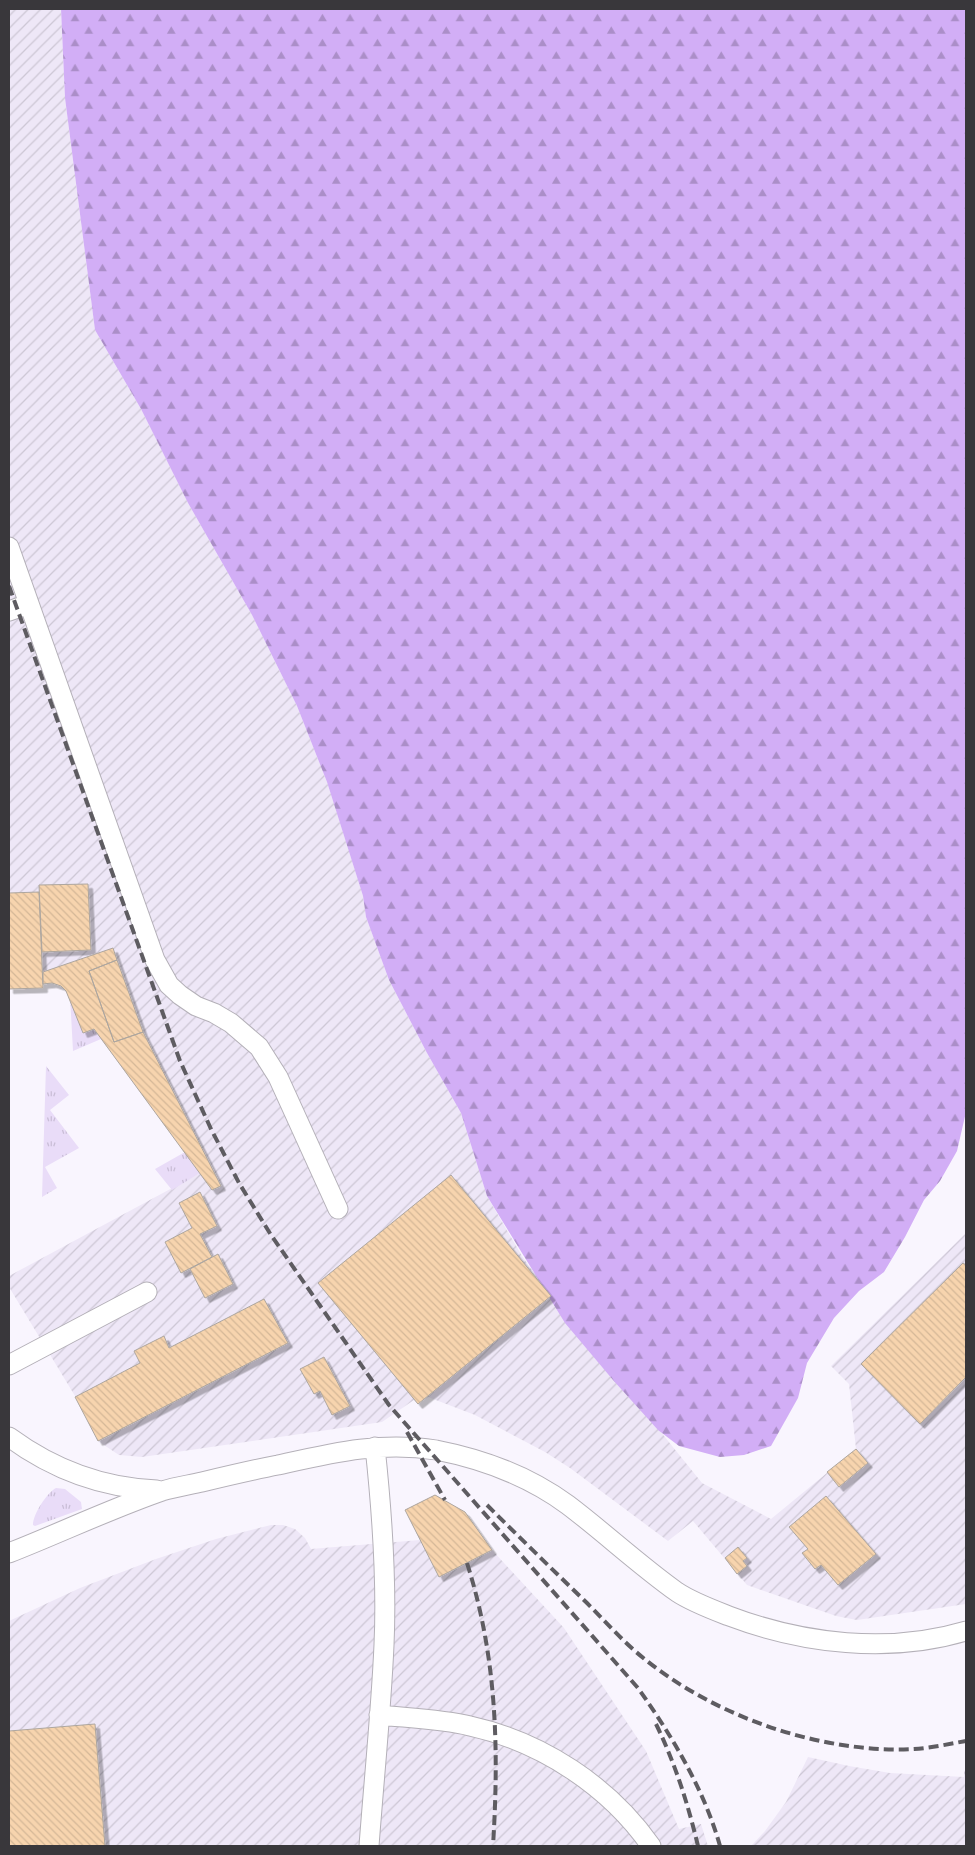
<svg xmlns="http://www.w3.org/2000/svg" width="975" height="1855" font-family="'Fira Sans Condensed',sans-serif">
  <defs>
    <pattern id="industrial-furrows" width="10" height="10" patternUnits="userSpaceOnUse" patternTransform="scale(1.25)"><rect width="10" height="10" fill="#eee7f7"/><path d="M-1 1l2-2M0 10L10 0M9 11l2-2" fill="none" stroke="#cdc7d5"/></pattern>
    <pattern id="grass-tufts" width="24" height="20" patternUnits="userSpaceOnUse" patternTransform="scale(1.25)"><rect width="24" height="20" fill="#e9dcf8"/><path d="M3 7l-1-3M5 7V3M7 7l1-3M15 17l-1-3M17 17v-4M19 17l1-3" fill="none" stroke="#c9bdd6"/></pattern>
    <pattern id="forest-firs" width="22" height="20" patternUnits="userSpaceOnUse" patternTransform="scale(1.25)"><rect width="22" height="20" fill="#d2aef6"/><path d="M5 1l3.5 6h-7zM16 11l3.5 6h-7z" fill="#ab8ec8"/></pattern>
    <pattern id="building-back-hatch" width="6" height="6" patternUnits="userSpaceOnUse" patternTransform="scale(1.25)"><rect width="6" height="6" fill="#f7d4ae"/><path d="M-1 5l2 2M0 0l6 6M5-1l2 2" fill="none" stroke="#d4b797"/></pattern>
    <filter id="shadow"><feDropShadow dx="4.5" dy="4.5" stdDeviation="0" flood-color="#0004"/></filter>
  </defs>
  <rect width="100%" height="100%" fill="#f9f5fe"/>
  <!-- industrial -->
  <path fill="url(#industrial-furrows)" d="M9,9H61L65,98L95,330L141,409L188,503L252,615L297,706L327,782L363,896L366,917L389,980L427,1053L461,1113L487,1196L522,1256L551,1296L702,1483L771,1519L856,1449L849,1384L831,1366L966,1233V1604L857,1620L836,1616L747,1585L693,1521L668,1541L570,1468L545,1452L475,1415L428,1397L418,1404L414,1400L382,1422L142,1457L119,1455L98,1441L75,1396L9,1287V1276L200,1173L94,1029L83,1033L66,991L61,986L52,983L43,984V988L9,989Z
    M435,1495L465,1512L492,1550L564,1628L646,1751L679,1829L701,1824L708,1846H9V1621L80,1588L156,1559L216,1539L271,1525H283L295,1529L305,1538L311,1549L420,1540L405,1510Z
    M808,1757L849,1766L890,1773L964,1777V1771L966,1770V1846H751L765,1831L786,1802Z"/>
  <!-- grass -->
  <path fill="url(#grass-tufts)" d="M70,996L83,1033L94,1029L101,1039L73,1051Z
    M46,1066L69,1095L50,1110L79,1148L45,1167L57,1188L42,1197Z
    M185,1152L200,1173L172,1190L155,1169Z
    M56,1488L65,1489L81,1502L82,1509L35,1526L33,1525C33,1514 47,1493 56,1488Z"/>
  <!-- forest -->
  <path fill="url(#forest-firs)" d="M61,9H966V1112L957,1151L940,1181L924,1200L905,1237L884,1272L859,1291L834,1318L807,1363L798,1398L771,1446L744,1455L720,1457L679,1446L658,1430L613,1380L565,1323L487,1196L461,1113L427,1053L389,980L366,917L363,896L327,782L297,706L252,615L188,503L141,409L95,330L65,98Z"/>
  <!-- building -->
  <path fill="url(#building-back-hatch)" stroke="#ada69f" filter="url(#shadow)" d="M88,884L91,950L42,952L39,885Z
    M39,892L43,988L9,989V893Z
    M113,948L117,960L89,971L114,1042L143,1032L221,1186L212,1190L94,1029L83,1033L66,991L61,986L52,983L43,984V972Z
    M117,960L143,1032L114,1042L89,971Z
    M451,1175L551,1296L418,1404L318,1283Z
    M200,1192L217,1226L200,1234L212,1257L181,1273L165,1242L192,1228L179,1203Z
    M218,1254L233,1284L205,1298L190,1269Z
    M963,1263L966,1265V1377L920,1424L861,1364Z
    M264,1299L288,1343L98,1441L75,1397L140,1363L134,1351L164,1336L169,1348Z
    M324,1357L350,1406L332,1415L320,1391L314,1394L300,1369Z
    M856,1449L868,1463L839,1487L827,1472Z
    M435,1495L465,1512L492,1550L439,1577L405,1510Z
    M826,1496L876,1554L838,1585L821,1565L815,1569L802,1553L808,1549L789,1527Z
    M738,1547L747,1558L743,1561L747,1566L737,1574L725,1558Z
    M95,1724L105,1846H9V1731Z"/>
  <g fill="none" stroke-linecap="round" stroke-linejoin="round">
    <!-- service casing -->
    <g stroke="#b4b0b8" stroke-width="21">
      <path id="service" d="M9,547L155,960L169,985L180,995L196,1006L214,1013L231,1023L259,1047L278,1077L338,1209
        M9,611L29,604
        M9,1365L147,1292
        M9,1437C54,1470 102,1488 157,1490
        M9,1553C60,1533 110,1509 162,1491C175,1487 189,1485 202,1482C227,1476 252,1470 278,1465C332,1453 380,1441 436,1450C482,1459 530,1477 568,1505C605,1533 639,1565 677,1592C692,1602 711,1609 729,1616C803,1644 889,1654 966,1631
        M379,1715C408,1718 442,1719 470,1726C542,1742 609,1786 651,1846
        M369,1846C374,1779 381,1712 384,1645C387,1579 382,1512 375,1447"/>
    </g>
    <!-- service -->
    <use href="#service" stroke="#fff" stroke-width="19"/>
    <!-- rail -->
    <path stroke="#5e5c61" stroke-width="4" stroke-dasharray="10 5" stroke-linecap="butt" d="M9,586L180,1061L211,1129L239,1183L271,1235L389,1405L638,1688C672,1736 704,1789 720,1846
      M407,1432L445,1500
      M487,1505C520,1538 553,1570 587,1603C603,1619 618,1636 635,1651C707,1714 818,1754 914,1749C931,1748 949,1744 966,1741
      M467,1563C497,1657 499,1749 493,1846
      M656,1724C675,1763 688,1804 698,1846"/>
  </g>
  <!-- border -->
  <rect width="975" height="1855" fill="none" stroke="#39373b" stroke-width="20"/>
</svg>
